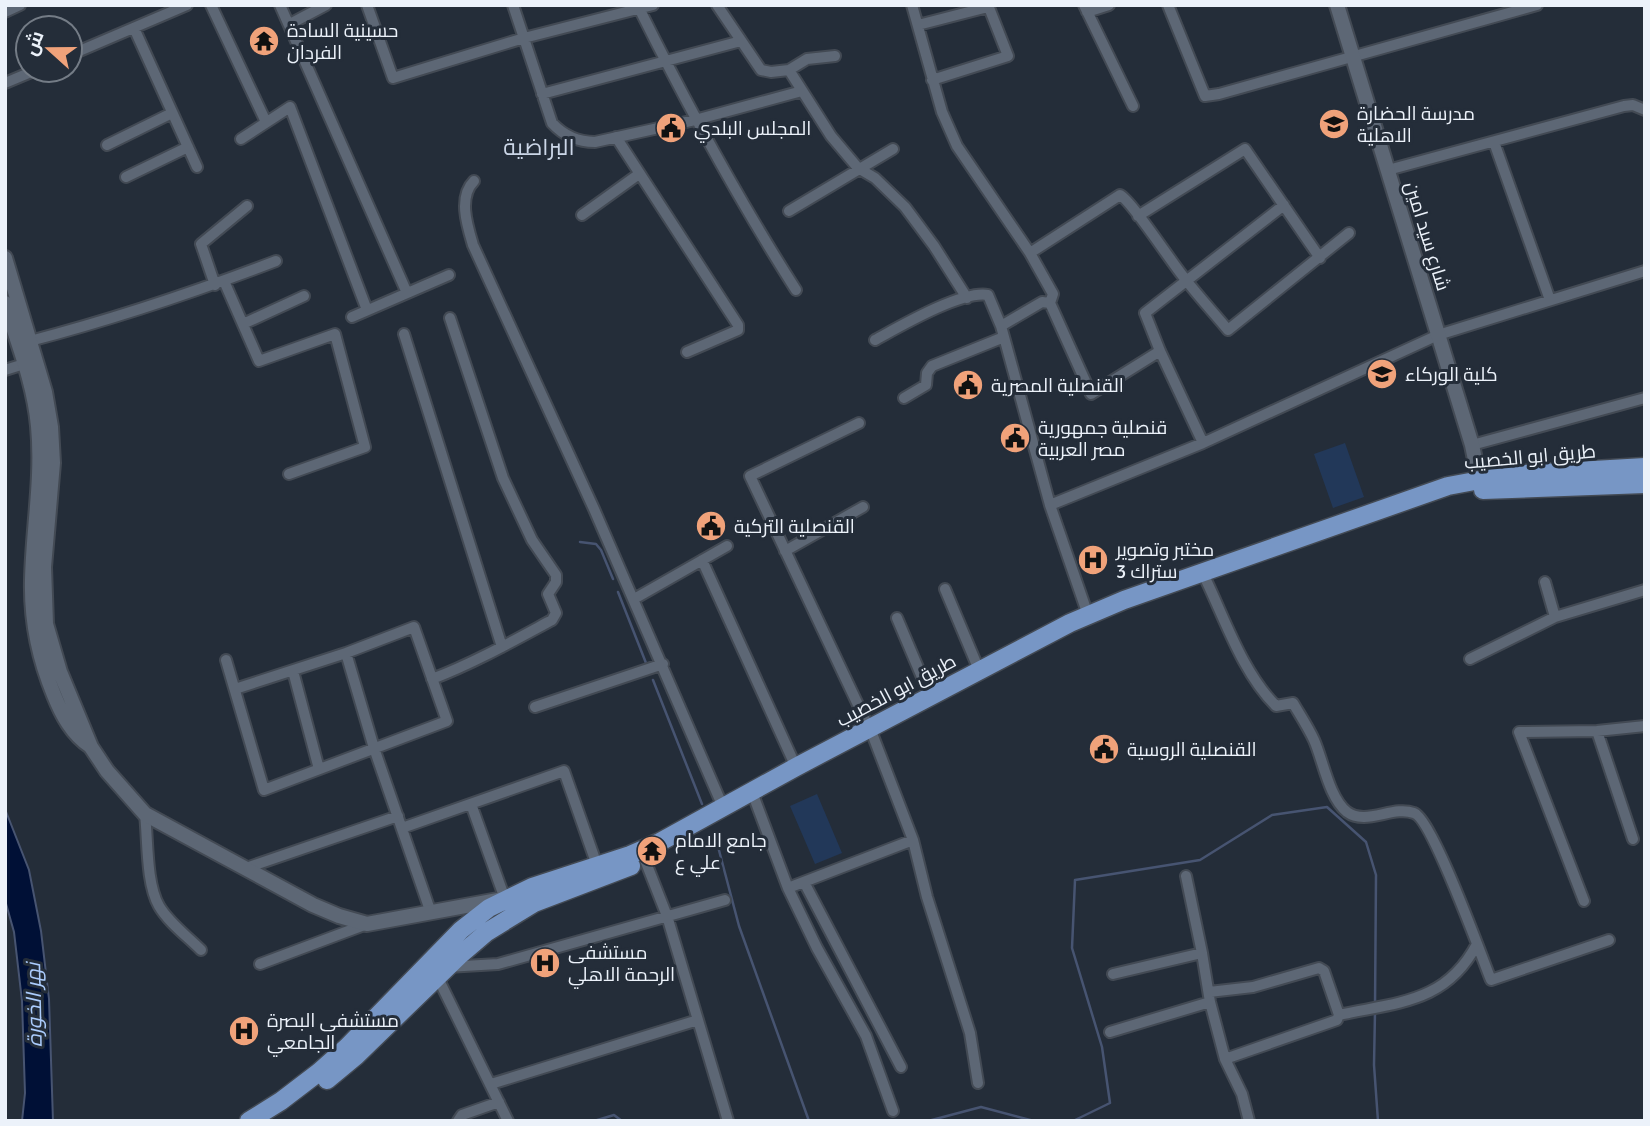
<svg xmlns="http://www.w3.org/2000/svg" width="1650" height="1126" font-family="Signika,Cairo,sans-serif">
  <rect width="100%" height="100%" fill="#242d39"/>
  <!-- green -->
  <path fill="#223859" d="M1345,443L1364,497L1333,508L1314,454Z
    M817,794L842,853L815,864L790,806Z"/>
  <!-- water -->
  <path fill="#001036" stroke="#475471" stroke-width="2" d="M5,809L29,870L41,931L49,999L53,1121H22L25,1093L22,1001L14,932L5,900Z"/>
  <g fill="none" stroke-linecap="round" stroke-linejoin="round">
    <!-- stream -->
    <path stroke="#475471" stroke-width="2.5" d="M580,542L596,544L601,550L613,579
      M618,592L646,663
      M653,680L702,804
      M716,839L739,926L809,1121
      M1375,1012L1374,1065L1378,1121
      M594,1121L614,1115L622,1121
      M928,1121L981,1107L1034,1121
      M1073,1121L1110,1103L1102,1047L1072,948L1075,880L1200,860L1272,815L1327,807L1366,842L1376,875L1375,1006"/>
    <!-- minor casing -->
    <g stroke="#434a54" stroke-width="14">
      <path id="minor" d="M211,5L266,122
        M280,5L407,293
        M367,5L393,78L524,38L653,5
        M513,5L552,123C563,135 578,142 595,142L695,120L802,91
        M717,5L761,70L771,72L789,70L831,136L858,168L875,178L905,207L934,246L967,298
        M912,5L942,112L957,146L1030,253L1053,294L1050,303L1091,394L1160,351
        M1084,5L1133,106
        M1168,5L1205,96L1219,94L1537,5
        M639,8C687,105 738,199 796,290
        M5,12L20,5
        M1087,12L1109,5
        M290,24L326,5
        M918,25L988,7
        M134,28L197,167
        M70,55L187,5
        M789,70L807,59L835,56
        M932,80L1008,56L988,5
        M5,83L36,70
        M542,94L741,41
        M616,137L738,325V330L687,352
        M241,139L290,107L367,310
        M1494,142L1550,300
        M107,145L172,113
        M1388,170L1624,106L1633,105L1645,110
        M126,177L188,147
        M474,181C458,197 467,225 473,245L594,509L723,807
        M789,211L893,149
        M582,215L639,174
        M1138,216L1245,149L1320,258
        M1030,253L1120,195C1132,201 1173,265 1186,280C1199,297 1214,313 1228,330L1349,233
        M224,281L259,361L335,334L365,447L289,474
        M215,285L201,244L247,206
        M352,317L449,275
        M243,324L304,296
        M1001,326L1042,302L1050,303
        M404,334L502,647
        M875,340C899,327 962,290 988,295L1001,326L1050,505L1088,615
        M30,341C114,319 195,292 276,261
        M5,370L24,364
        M904,398L926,385L927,373L932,366L1004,337
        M859,423L750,476L869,728
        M1203,443L1160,351L1145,313L1284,205
        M1472,445L1645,398
        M1050,505L1203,443L1438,335L1645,271
        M785,551L863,507
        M702,560L796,767
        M1206,580C1226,622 1243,673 1276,706L1293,703C1300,715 1308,727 1314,740C1323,760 1329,798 1347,812C1366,826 1393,805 1414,813C1432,819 1481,955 1491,980L1609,940
        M1545,582L1555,617
        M945,589L979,670
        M634,599L727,546
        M897,618L930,696
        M346,653L374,748L431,913
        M1470,659L1555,617L1645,590
        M226,660L264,790L447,721L414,627L346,653L235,689
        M293,671L319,769
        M432,679C474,663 513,641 552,620L556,613L548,594L556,582V575L532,540L503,478L450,318
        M535,707L663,664
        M1597,731L1633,839
        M873,736L913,840L927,897L970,1033L978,1083
        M755,800L788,888L817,948L866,1036L893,1111
        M471,804L505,899
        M145,814C148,841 146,883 159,906C169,923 187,936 201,950
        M402,828L564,771L599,871
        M645,860L667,916L728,1121
        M246,868L398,816
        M1186,876L1202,953L1210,1002L1225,1059L1242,1094L1249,1121
        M804,882L901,1067
        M788,888L913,840
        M1584,901L1519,732L1597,731L1645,726
        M260,964L367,924
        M447,967L498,964L725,900
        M1113,974L1202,953
        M437,976L508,1121
        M1209,992L1253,987L1319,968L1324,971L1339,1015L1337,1020L1225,1059
        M1339,1015C1398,1002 1446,1003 1477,944
        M1110,1032L1210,1002
        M491,1084L698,1020
        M458,1121L462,1115L499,1102"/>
    </g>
    <!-- tertiary casing -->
    <g stroke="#434a54" stroke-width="18">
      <path id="tertiary" d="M1337,5L1472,445L1479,479
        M5,258L45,392L51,427L53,463L44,567L46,624L60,672L91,747L107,771L145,814L313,905L339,916L367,924L498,900
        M5,303C18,344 34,383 38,426C43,478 33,529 32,580C31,619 39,659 54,695C62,715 72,734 90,746"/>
    </g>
    <!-- primary casing -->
    <g stroke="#434a54" stroke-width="21">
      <path id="primary" d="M1483,490L1645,484
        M327,1080L356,1056L459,956L487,932L534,903L631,866
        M249,1121L281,1101L319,1072L347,1047L461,930L489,908L532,887L630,855L660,842L796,767L1070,623L1124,600L1448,486L1507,475L1645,467"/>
    </g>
    <!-- minor -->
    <use href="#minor" stroke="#5d6775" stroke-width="10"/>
    <!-- tertiary -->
    <use href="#tertiary" stroke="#5d6775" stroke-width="14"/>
    <!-- primary -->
    <use href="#primary" stroke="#7796c5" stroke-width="18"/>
  </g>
  <!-- icons -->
  <defs>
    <g id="temple-disc" transform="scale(1.575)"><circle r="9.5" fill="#f0a27a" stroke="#242d39"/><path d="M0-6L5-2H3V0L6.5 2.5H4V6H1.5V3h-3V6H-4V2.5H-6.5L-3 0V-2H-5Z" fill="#111"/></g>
    <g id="school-disc" transform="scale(1.575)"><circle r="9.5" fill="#f0a27a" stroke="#242d39"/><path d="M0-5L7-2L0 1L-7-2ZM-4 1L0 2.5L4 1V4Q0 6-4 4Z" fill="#111"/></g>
    <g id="civic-disc" transform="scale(1.575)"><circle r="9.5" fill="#f0a27a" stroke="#242d39"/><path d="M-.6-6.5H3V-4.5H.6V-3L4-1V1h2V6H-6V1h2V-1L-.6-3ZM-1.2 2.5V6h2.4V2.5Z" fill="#111"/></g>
    <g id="university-disc" transform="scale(1.575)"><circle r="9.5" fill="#f0a27a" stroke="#242d39"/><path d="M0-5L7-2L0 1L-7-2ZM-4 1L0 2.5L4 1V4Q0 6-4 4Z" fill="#111"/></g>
    <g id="hospital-disc" transform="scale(1.575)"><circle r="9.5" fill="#f0a27a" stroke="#242d39"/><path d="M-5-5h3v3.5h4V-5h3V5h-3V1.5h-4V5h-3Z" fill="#111"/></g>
  </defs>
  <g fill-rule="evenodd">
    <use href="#temple-disc" x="264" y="41"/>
    <use href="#school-disc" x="1334" y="124"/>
    <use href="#civic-disc" x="671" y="128"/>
    <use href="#university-disc" x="1382" y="374"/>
    <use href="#civic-disc" x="968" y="385"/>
    <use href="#civic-disc" x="1015" y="438"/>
    <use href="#civic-disc" x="711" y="526"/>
    <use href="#hospital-disc" x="1093" y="560"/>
    <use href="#civic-disc" x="1104" y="749"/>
    <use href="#temple-disc" x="652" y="851"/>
    <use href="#hospital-disc" x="545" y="963"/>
    <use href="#hospital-disc" x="244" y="1031"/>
  </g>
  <g text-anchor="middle" stroke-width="6" stroke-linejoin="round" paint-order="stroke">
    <!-- poi labels -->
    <g font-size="19" fill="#ecf2fa" stroke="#242d39" text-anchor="start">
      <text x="287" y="37">حسينية السادة<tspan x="287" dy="22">الفردان</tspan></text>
      <text x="1357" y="120">مدرسة الحضارة<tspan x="1357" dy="22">الاهلية</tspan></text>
      <text x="694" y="135">المجلس البلدي</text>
      <text x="1405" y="381">كلية الوركاء</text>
      <text x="991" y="392">القنصلية المصرية</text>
      <text x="1038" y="434">قنصلية جمهورية<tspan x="1038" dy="22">مصر العربية</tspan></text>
      <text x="734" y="533">القنصلية التركية</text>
      <text x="1116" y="556">مختبر وتصوير<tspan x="1116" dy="22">ستراك 3</tspan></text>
      <text x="1127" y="756">القنصلية الروسية</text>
      <text x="675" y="847">جامع الامام<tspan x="675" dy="22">علي ع</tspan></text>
      <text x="568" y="959">مستشفى<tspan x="568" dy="22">الرحمة الاهلي</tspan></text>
      <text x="267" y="1027">مستشفى البصرة<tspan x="267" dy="22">الجامعي</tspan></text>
    </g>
    <!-- street labels -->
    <g font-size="19" fill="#ecf2fa" stroke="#242d39">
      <text transform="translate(1428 236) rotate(73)" y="7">شارع سيد امين</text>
      <text transform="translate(1530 456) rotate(-5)" y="7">طريق ابو الخصيب</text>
      <text transform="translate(896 690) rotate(-28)" y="7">طريق ابو الخصيب</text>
    </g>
    <!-- water labels -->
    <g font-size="21" font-style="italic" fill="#abccfd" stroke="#242d39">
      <text transform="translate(34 1005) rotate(-91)" y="7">نهر الخورة</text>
    </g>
    <!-- quarter labels -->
    <g font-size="23" fill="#cbd6e7" stroke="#242d39">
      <text x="539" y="155">البراضية</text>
    </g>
  </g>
  <!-- border -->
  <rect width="1650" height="1126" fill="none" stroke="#ecf2fa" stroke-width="14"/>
  <!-- north arrow -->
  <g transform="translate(49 49) rotate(291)"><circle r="33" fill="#242d39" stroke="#747c86" stroke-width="2"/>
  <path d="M0-5L12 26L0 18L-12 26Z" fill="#f0a27a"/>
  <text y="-10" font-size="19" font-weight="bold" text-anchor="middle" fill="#ecf2fa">ش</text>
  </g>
</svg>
